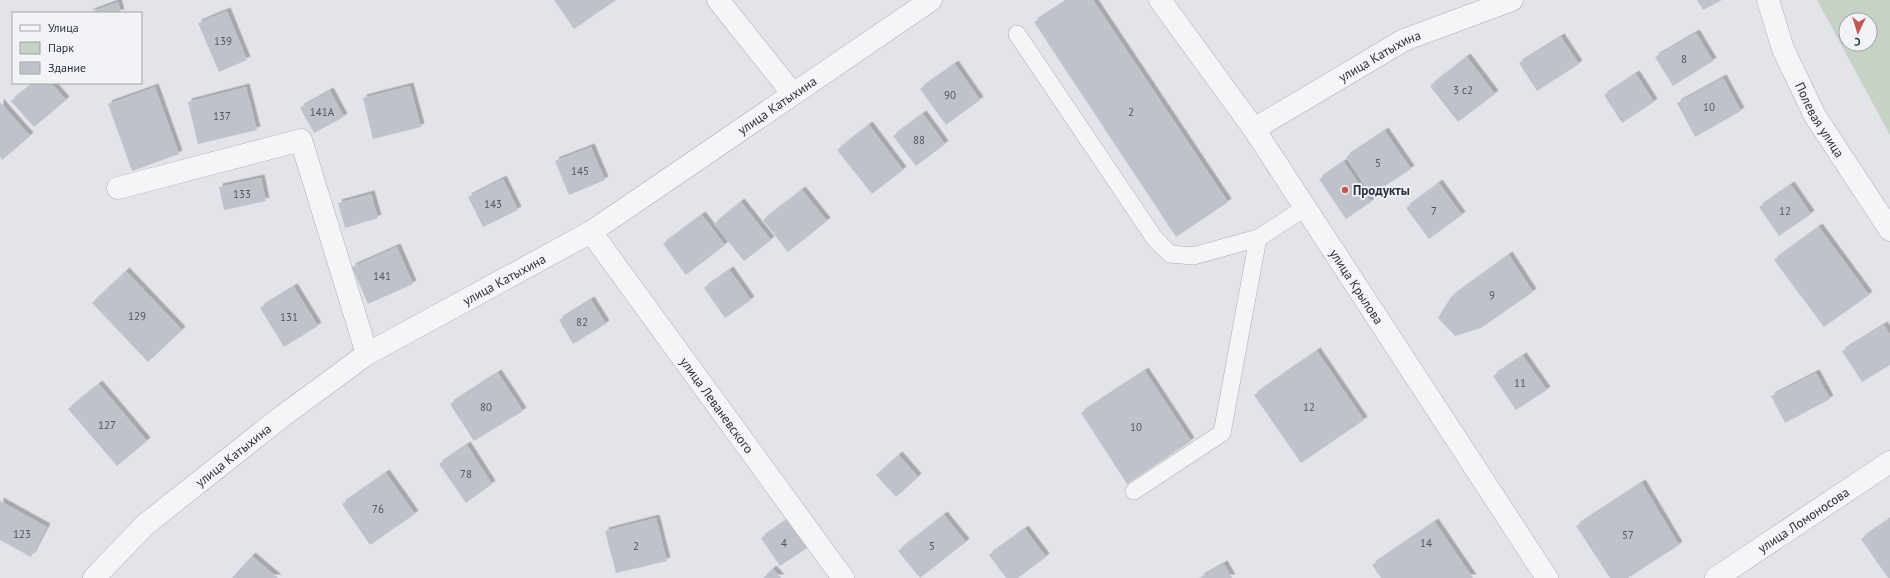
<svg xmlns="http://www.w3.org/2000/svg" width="1890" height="578" font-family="'PT Sans',sans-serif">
  <defs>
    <filter id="shadow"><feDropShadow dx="3.5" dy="-3.5" stdDeviation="0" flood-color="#0004"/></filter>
  </defs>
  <rect width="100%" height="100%" fill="#e2e4e9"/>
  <!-- green -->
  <path fill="#c5d2c4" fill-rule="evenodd" d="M1817,0H1890V135ZM1846,20H1870V44H1846Z"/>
  <!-- building -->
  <path fill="#c0c2cb" filter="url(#shadow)" d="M554,0H616L574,29Z
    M1068,0H1093L1228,202L1176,237L1034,22Z
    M1697,0H1722L1703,10Z
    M118,2L121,13H88Z
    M227,11L247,60L219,72L198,23Z
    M1696,33L1713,61L1673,86L1655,57Z
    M1561,37L1579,64L1537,91L1519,63Z
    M1467,57L1495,94L1458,122L1430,86Z
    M955,64L980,100L946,125L920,89Z
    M1636,74L1654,102L1622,123L1604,95Z
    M1723,78L1741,111L1695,137L1677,103Z
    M33,83H51L66,100L34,127L11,101Z
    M410,86L421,127L373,139L363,98Z
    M155,87L179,154L132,171L108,104Z
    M246,87L257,130L198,144L188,102Z
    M330,91L344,117L314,133L300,108Z
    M0,102L30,136L2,160L0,157Z
    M923,114L945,144L916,166L893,136Z
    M869,125L903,170L872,194L837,150Z
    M1385,131L1411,169L1371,195L1346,157Z
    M591,147L605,180L569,195L555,161Z
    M1344,162L1371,202L1346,219L1319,179Z
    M261,178L266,201L224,210L219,187Z
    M503,179L518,210L483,227L468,197Z
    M1439,183L1462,215L1429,239L1406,208Z
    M1791,185L1811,214L1779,236L1759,207Z
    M802,190L827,221L788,252L763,220Z
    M371,194L378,218L345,228L338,203Z
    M741,202L771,240L744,261L714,224Z
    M702,215L725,245L686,275L663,244Z
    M1819,227L1869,295L1824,327L1774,260Z
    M397,247L413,284L368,304L352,267Z
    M1509,255L1533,292L1481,328L1455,336L1438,318L1451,297Z
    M730,270L751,300L725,318L704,288Z
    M126,271L182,330L148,362L92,303Z
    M294,287L318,326L284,347L260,308Z
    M591,300L606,324L573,344L559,320Z
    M1884,325L1890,335V365L1862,382L1842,351Z
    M1317,351L1364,420L1301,463L1254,395Z
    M1523,356L1547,390L1516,410L1493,376Z
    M1145,371L1191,441L1127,484L1081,413Z
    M498,373L523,411L474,441L450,404Z
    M1816,373L1830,399L1785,423L1771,396Z
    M99,384L147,441L117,466L68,409Z
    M467,445L492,484L466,503L439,464Z
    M899,455L918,477L896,497L876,475Z
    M386,473L415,514L370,545L342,504Z
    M1642,483L1679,545L1628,578H1610L1576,526Z
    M0,501L47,527L31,557L0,540Z
    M944,515L966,542L920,578L898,551Z
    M656,518L667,561L616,573L605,531Z
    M1890,519V578H1888L1861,539Z
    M787,520L807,548L780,566L761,538Z
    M1435,522L1473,578H1381L1372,565Z
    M1025,529L1046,557L1018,578H1006L989,555Z
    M252,556L278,578H232Z
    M1224,564L1232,578H1199Z
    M773,569L781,578H763Z"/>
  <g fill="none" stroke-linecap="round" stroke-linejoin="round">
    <!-- service casing -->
    <g stroke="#abaeb6" stroke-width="18">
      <path id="service" d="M1017,34L1155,239L1170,254L1193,256L1258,238L1305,208
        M1134,491L1222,433L1258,238"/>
    </g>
    <!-- minor casing -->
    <g stroke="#abaeb6" stroke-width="23">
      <g id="minor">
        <path d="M718,0L793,94"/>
        <path id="s1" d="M1768,0L1783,49L1815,116L1890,230"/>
        <path id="s2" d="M1254,129L1547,578"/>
        <path d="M118,188L301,140L367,354"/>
        <path id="s3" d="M591,232L843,578"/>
        <path id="s4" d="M1716,578L1890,462"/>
      </g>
    </g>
    <!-- tertiary casing -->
    <g stroke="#abaeb6" stroke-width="23">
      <g id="tertiary">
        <path id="s5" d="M1160,0L1254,129L1404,40L1512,0"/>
        <path id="s6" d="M94,578L146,524L280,418L367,354L591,232L931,0"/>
      </g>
    </g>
    <!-- service -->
    <use href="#service" stroke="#f5f5f8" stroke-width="17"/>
    <!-- minor -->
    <use href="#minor" stroke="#f5f5f8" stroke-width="22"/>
    <!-- tertiary -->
    <use href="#tertiary" stroke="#f5f5f8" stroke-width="22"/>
  </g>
  <!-- markers -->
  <circle fill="#c15855" stroke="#f2f3f7" stroke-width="1.5" cx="1345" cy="190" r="4"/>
  <g text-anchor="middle" stroke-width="3.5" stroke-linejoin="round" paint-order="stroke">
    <!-- number labels -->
    <g font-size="11" fill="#515462">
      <text x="223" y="45">139</text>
      <text x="1684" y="63">8</text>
      <text x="1463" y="94">3 с2</text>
      <text x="950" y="99">90</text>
      <text x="1709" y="111">10</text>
      <text x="322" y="116">141А</text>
      <text x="1131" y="116">2</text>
      <text x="222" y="120">137</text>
      <text x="919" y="144">88</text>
      <text x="1378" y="167">5</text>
      <text x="580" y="175">145</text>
      <text x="242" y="198">133</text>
      <text x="493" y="208">143</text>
      <text x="1434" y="215">7</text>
      <text x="1785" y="215">12</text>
      <text x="382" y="280">141</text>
      <text x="1492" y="299">9</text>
      <text x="137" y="320">129</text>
      <text x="289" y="321">131</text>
      <text x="582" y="326">82</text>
      <text x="1520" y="387">11</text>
      <text x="486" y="411">80</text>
      <text x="1309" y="411">12</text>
      <text x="107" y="429">127</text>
      <text x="1136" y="431">10</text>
      <text x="466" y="478">78</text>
      <text x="378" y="513">76</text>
      <text x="22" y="538">123</text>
      <text x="1628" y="539">57</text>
      <text x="784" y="547">4</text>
      <text x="1426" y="547">14</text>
      <text x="636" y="550">2</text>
      <text x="932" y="550">5</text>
    </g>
    <!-- street labels -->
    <g font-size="13" fill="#2c2f3f" stroke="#f2f3f7">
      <text dy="5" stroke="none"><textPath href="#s5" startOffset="305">улица Катыхина</textPath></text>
      <text dy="5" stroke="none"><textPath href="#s6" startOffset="834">улица Катыхина</textPath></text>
      <text dy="5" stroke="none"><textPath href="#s1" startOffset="131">Полевая улица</textPath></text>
      <text dy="5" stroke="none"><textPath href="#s6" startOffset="510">улица Катыхина</textPath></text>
      <text dy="5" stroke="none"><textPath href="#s2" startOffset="188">улица Крылова</textPath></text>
      <text dy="5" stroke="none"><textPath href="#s3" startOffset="214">улица Леваневского</textPath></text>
      <text dy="5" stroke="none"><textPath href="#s6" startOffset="186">улица Катыхина</textPath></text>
      <text dy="5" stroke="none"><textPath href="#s4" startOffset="105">улица Ломоносова</textPath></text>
    </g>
    <!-- poi labels -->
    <g font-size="13" font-weight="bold" fill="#2c2f3f" stroke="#f2f3f7" text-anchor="start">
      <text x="1353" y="195">Продукты</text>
    </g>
  </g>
  <!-- legend -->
  <rect x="12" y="12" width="130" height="72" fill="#f2f3f7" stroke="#a3a5ad"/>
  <rect x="20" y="25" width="20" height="6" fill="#f5f5f8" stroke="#a3a5ad"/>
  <text x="48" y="32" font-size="12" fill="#2c2f3f">Улица</text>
  <rect x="20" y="42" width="20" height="12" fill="#c5d2c4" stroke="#a3a5ad"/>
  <text x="48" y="52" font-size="12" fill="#2c2f3f">Парк</text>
  <rect x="20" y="62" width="20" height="12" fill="#c0c2cb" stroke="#a3a5ad"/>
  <text x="48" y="72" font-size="12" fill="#2c2f3f">Здание</text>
  <!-- north arrow -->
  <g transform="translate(1858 32) rotate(184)"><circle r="19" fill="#f2f3f7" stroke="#a3a5ad"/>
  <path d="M0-3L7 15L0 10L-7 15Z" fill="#c15855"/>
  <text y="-6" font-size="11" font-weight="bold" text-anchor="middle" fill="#2c2f3f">С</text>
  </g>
</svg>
